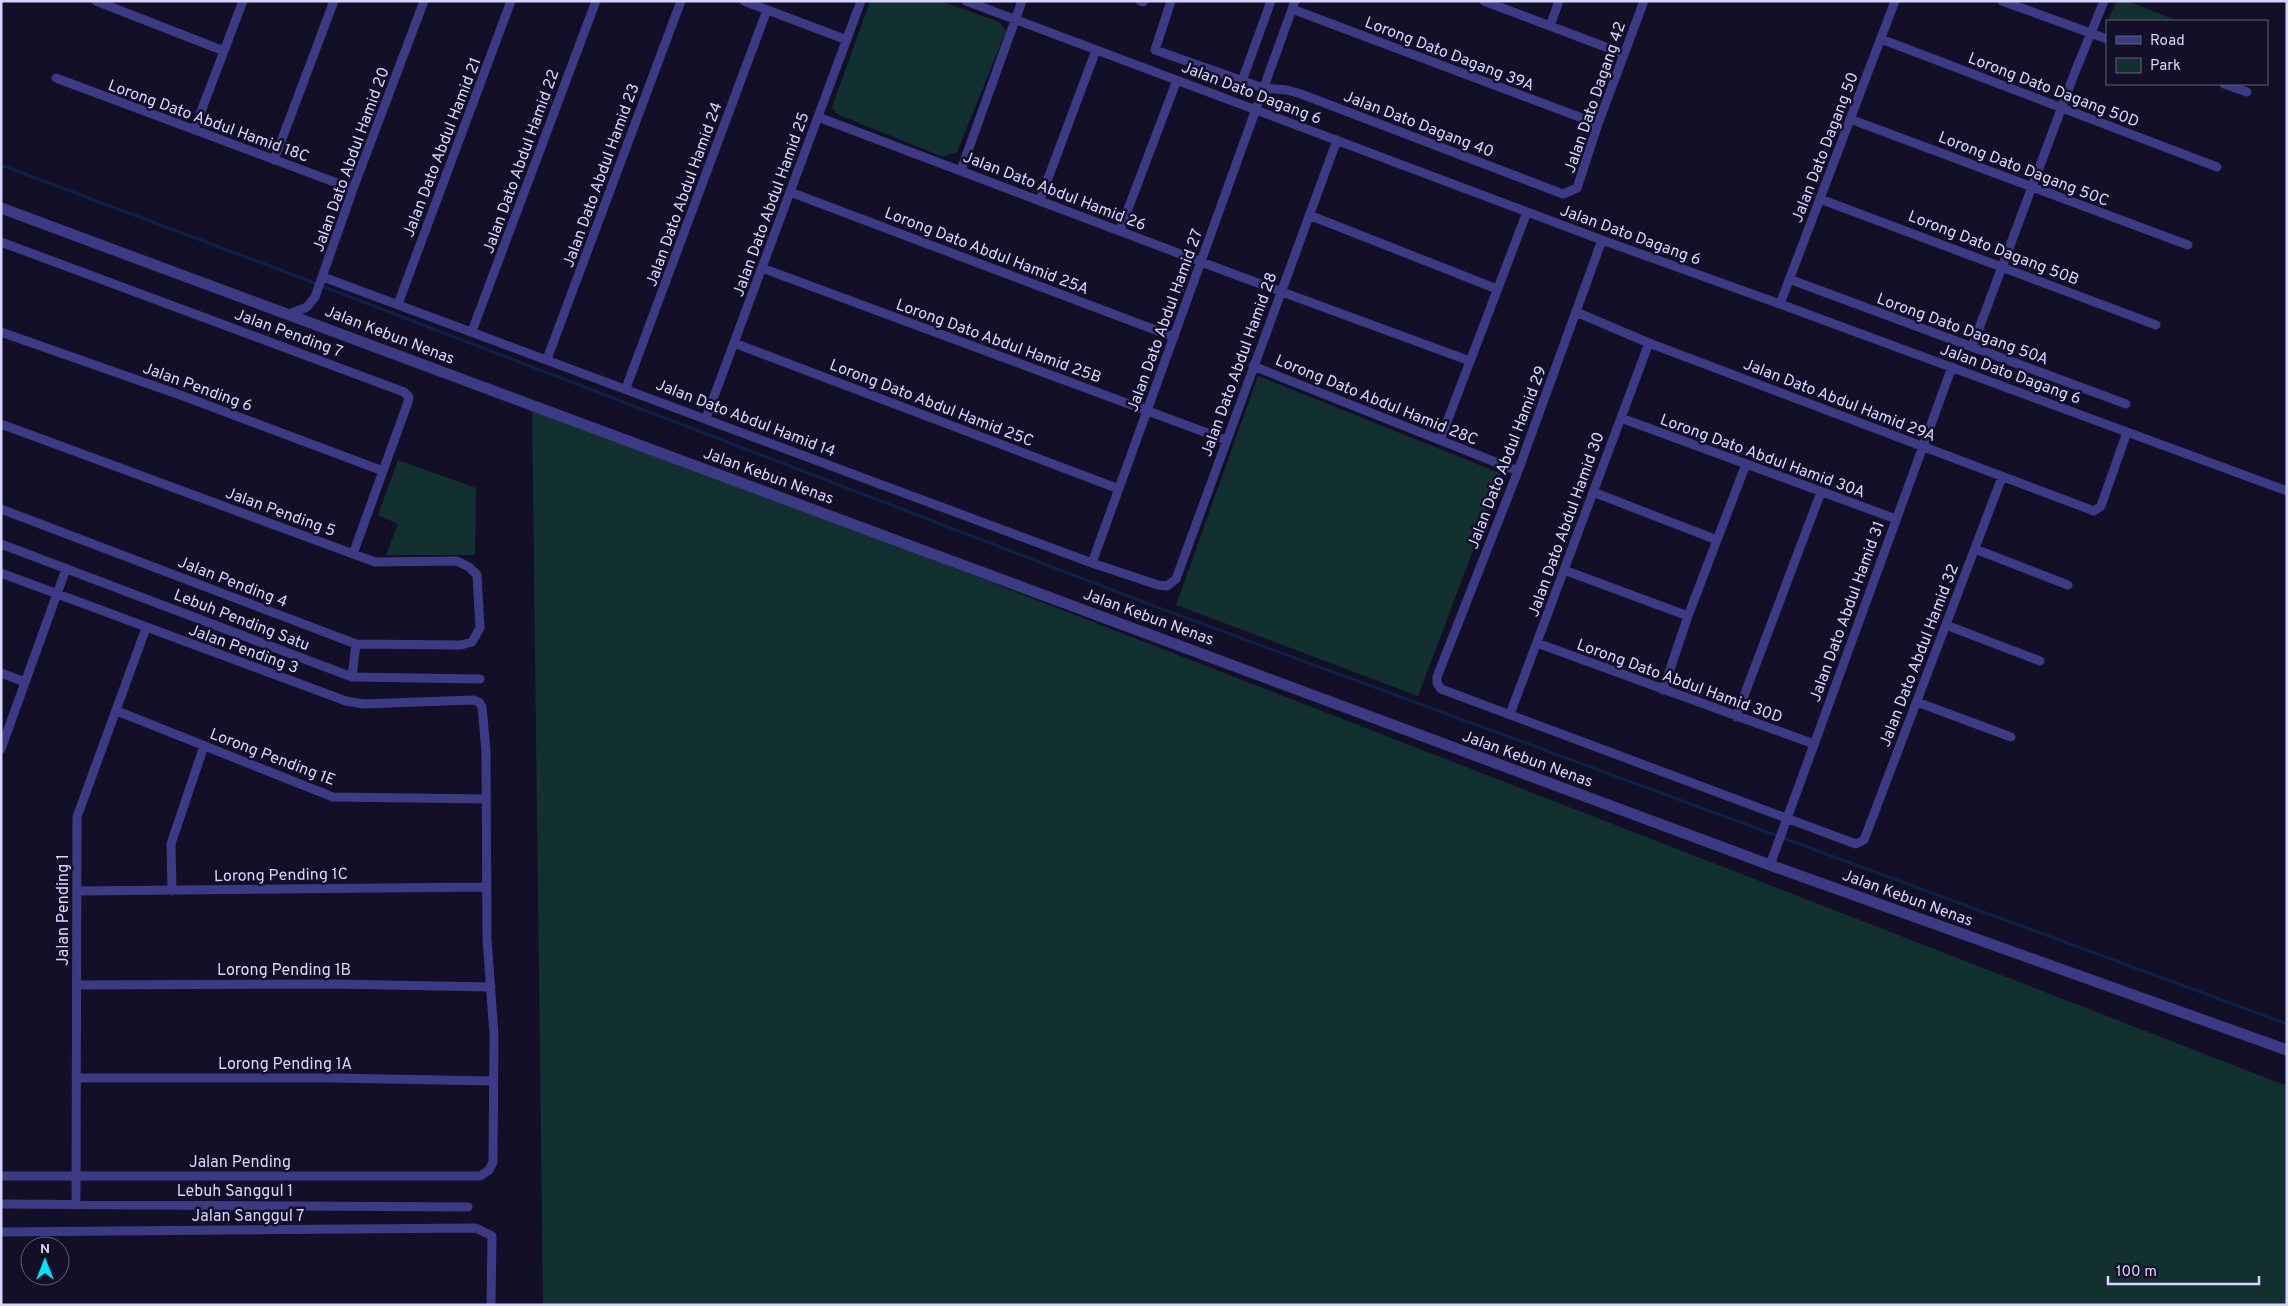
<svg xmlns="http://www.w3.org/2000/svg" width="2288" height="1306" font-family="Overpass,sans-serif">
  <rect width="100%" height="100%" fill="#130f26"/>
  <!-- green -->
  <path fill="#12302f" d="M870,1H941L999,22L1006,31L957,152L943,157L837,114L832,107Z
    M2117,1H2127L2178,21H2109L2108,19Z
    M1258,376L1502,474L1418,696L1176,605Z
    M532,404L2287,1086V1305H543Z
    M398,460L476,488L475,555H386L398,524L378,515Z"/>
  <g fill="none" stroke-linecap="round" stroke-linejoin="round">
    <!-- stream -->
    <path stroke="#0c2248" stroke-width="3" d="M1,165L275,268L1146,603L2287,1024"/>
    <!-- minor -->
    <path stroke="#3d3a85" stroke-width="9" d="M96,1L224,51
      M744,1L847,40
      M966,1L1602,240L1780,304L2287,491
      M1140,1L1143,2
      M1171,1L1155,50L1263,88L1287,90L1301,94L1563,194L1577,188L1598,124L1644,1
      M1484,1L1624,54
      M2002,1L2107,39
      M1292,9L1598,124
      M1550,26L1559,1
      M1881,39L2217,167
      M56,78L353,189
      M1242,81L1271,1
      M2224,84L2247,92
      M818,117L1244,278L1470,361
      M1850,119L2188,245
      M194,130L243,1
      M274,160L334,1
      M961,170L1022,1
      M790,192L1174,337
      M1820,199L2156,325
      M1040,200L1096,50
      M1309,215L1497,289
      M1120,230L1177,80
      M1602,240L1518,471L1437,677V683L1441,689L1829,834L1856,844L1864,840L2002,477
      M1,242L404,392L409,397L408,402L353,554
      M762,268L1226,440
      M323,277L1092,563L1158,585L1167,586L1176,579L1337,140
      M1789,279L2126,404
      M398,304L511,1
      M1780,304L1895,1
      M1576,312L1649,343L2094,511L2101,506L2127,432
      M290,314L307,307L315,297L353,189L424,1
      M472,331L596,1
      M1,332L183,396L383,471
      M734,343L1119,489
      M1972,347L2075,72L2104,1
      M547,359L681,1
      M1253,366L1518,471
      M626,388L767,10
      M706,418L861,1
      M1621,418L1896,519
      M1,424L375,562L457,561L469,567L477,575L480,628L472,642L461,645L356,644L1,509
      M1440,440L1527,212
      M1593,492L1717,540
      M1,544L352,677L480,679
      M1975,549L2068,585
      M1092,563L1295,1
      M1564,570L1688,616
      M1,573L346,701L363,704L473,700L479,702L482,707L486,751L487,939L494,1035L493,1162L489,1170L480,1176H1
      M1946,625L2040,661
      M1537,643L1814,744
      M1,673L25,682
      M352,677L356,644
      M1663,690L1688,616L1746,464
      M1917,702L2011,737
      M117,711L333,797L486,799
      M1510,714L1649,343
      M1736,717L1821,492
      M1,749L66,569
      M1770,865L1952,367
      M77,891L486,887
      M172,891L171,844L204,746
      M77,985L333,984L491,987
      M76,1078H332L494,1081
      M1,1204L468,1207
      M76,1205L77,817L146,628
      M1,1232L476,1228L492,1236L491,1305"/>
    <!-- tertiary -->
    <path stroke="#3d3a85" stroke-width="11" d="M1,208L1770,865L2287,1050"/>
  </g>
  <g text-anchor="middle" stroke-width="5" stroke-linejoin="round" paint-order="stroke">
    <!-- street labels -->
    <g font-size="16" fill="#d9d4ff" stroke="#130f26">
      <text transform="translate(1450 53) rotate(21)" y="6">Lorong Dato Dagang 39A</text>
      <text transform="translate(2054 89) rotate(21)" y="6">Lorong Dato Dagang 50D</text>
      <text transform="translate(1252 92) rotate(21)" y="6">Jalan Dato Dagang 6</text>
      <text transform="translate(1594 97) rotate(-71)" y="6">Jalan Dato Dagang 42</text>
      <text transform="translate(209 120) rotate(20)" y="6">Lorong Dato Abdul Hamid 18C</text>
      <text transform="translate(1419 123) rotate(21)" y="6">Jalan Dato Dagang 40</text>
      <text transform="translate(441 147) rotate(-69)" y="6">Jalan Dato Abdul Hamid 21</text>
      <text transform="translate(1824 147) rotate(-69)" y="6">Jalan Dato Dagang 50</text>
      <text transform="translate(350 159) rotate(-70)" y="6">Jalan Dato Abdul Hamid 20</text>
      <text transform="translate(520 161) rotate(-70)" y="6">Jalan Dato Abdul Hamid 22</text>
      <text transform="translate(2024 168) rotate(21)" y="6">Lorong Dato Dagang 50C</text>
      <text transform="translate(600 175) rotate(-70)" y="6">Jalan Dato Abdul Hamid 23</text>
      <text transform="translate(1055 190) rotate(21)" y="6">Jalan Dato Abdul Hamid 26</text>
      <text transform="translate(683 194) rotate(-70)" y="6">Jalan Dato Abdul Hamid 24</text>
      <text transform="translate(770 204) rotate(-70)" y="6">Jalan Dato Abdul Hamid 25</text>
      <text transform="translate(1631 234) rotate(20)" y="6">Jalan Dato Dagang 6</text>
      <text transform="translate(1994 247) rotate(21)" y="6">Lorong Dato Dagang 50B</text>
      <text transform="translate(987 250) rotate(21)" y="6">Lorong Dato Abdul Hamid 25A</text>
      <text transform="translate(1164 320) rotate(-70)" y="6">Jalan Dato Abdul Hamid 27</text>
      <text transform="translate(1963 328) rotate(20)" y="6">Lorong Dato Dagang 50A</text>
      <text transform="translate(289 332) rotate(20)" y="6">Jalan Pending 7</text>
      <text transform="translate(390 334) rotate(21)" y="6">Jalan Kebun Nenas</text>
      <text transform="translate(999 340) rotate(20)" y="6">Lorong Dato Abdul Hamid 25B</text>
      <text transform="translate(1238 364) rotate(-70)" y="6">Jalan Dato Abdul Hamid 28</text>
      <text transform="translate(2011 373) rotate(20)" y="6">Jalan Dato Dagang 6</text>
      <text transform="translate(198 386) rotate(20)" y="6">Jalan Pending 6</text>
      <text transform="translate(1377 399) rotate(22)" y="6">Lorong Dato Abdul Hamid 28C</text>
      <text transform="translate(1840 399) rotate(21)" y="6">Jalan Dato Abdul Hamid 29A</text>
      <text transform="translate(932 402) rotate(21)" y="6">Lorong Dato Abdul Hamid 25C</text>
      <text transform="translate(746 417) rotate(21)" y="6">Jalan Dato Abdul Hamid 14</text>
      <text transform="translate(1763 455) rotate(20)" y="6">Lorong Dato Abdul Hamid 30A</text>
      <text transform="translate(1506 457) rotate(-69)" y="6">Jalan Dato Abdul Hamid 29</text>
      <text transform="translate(769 475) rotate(20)" y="6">Jalan Kebun Nenas</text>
      <text transform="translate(281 511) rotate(20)" y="6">Jalan Pending 5</text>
      <text transform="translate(1565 524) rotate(-70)" y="6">Jalan Dato Abdul Hamid 30</text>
      <text transform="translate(233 581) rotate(21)" y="6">Jalan Pending 4</text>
      <text transform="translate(1846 611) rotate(-70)" y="6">Jalan Dato Abdul Hamid 31</text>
      <text transform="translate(1149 616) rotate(20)" y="6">Jalan Kebun Nenas</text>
      <text transform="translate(242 619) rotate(21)" y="6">Lebuh Pending Satu</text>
      <text transform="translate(244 648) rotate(20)" y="6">Jalan Pending 3</text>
      <text transform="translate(1918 655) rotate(-69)" y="6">Jalan Dato Abdul Hamid 32</text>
      <text transform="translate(1680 680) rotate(20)" y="6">Lorong Dato Abdul Hamid 30D</text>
      <text transform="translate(273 756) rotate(21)" y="6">Lorong Pending 1E</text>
      <text transform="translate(1528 758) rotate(20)" y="6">Jalan Kebun Nenas</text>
      <text transform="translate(281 874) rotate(-1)" y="6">Lorong Pending 1C</text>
      <text transform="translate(1908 897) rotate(20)" y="6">Jalan Kebun Nenas</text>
      <text transform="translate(62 910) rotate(-90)" y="6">Jalan Pending 1</text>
      <text x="284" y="975">Lorong Pending 1B</text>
      <text x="285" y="1069">Lorong Pending 1A</text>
      <text x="240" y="1167">Jalan Pending</text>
      <text x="235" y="1196">Lebuh Sanggul 1</text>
      <text x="248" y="1221">Jalan Sanggul 7</text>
    </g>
  </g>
  <!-- border -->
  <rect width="2288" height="1306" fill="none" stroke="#d9d4ff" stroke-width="5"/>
  <!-- legend -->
  <rect x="2106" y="20" width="162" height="65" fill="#130f26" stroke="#625e7d"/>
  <rect x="2116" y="36" width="25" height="8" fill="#3d3a85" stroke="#625e7d"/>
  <text x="2150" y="45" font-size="15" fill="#d9d4ff">Road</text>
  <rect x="2116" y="58" width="25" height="15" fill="#12302f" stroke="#625e7d"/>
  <text x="2150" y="70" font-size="15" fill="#d9d4ff">Park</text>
  <!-- north arrow -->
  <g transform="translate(45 1261)"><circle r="24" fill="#130f26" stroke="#625e7d"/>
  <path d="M0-4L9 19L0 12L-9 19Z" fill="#00e5ff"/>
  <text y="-8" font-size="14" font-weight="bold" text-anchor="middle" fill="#d9d4ff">N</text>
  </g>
  <!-- scale -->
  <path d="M2108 1276v8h151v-8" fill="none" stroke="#d9d4ff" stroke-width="2.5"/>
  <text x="2116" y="1276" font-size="15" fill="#d9d4ff" stroke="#130f26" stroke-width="4" paint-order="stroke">100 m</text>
</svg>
